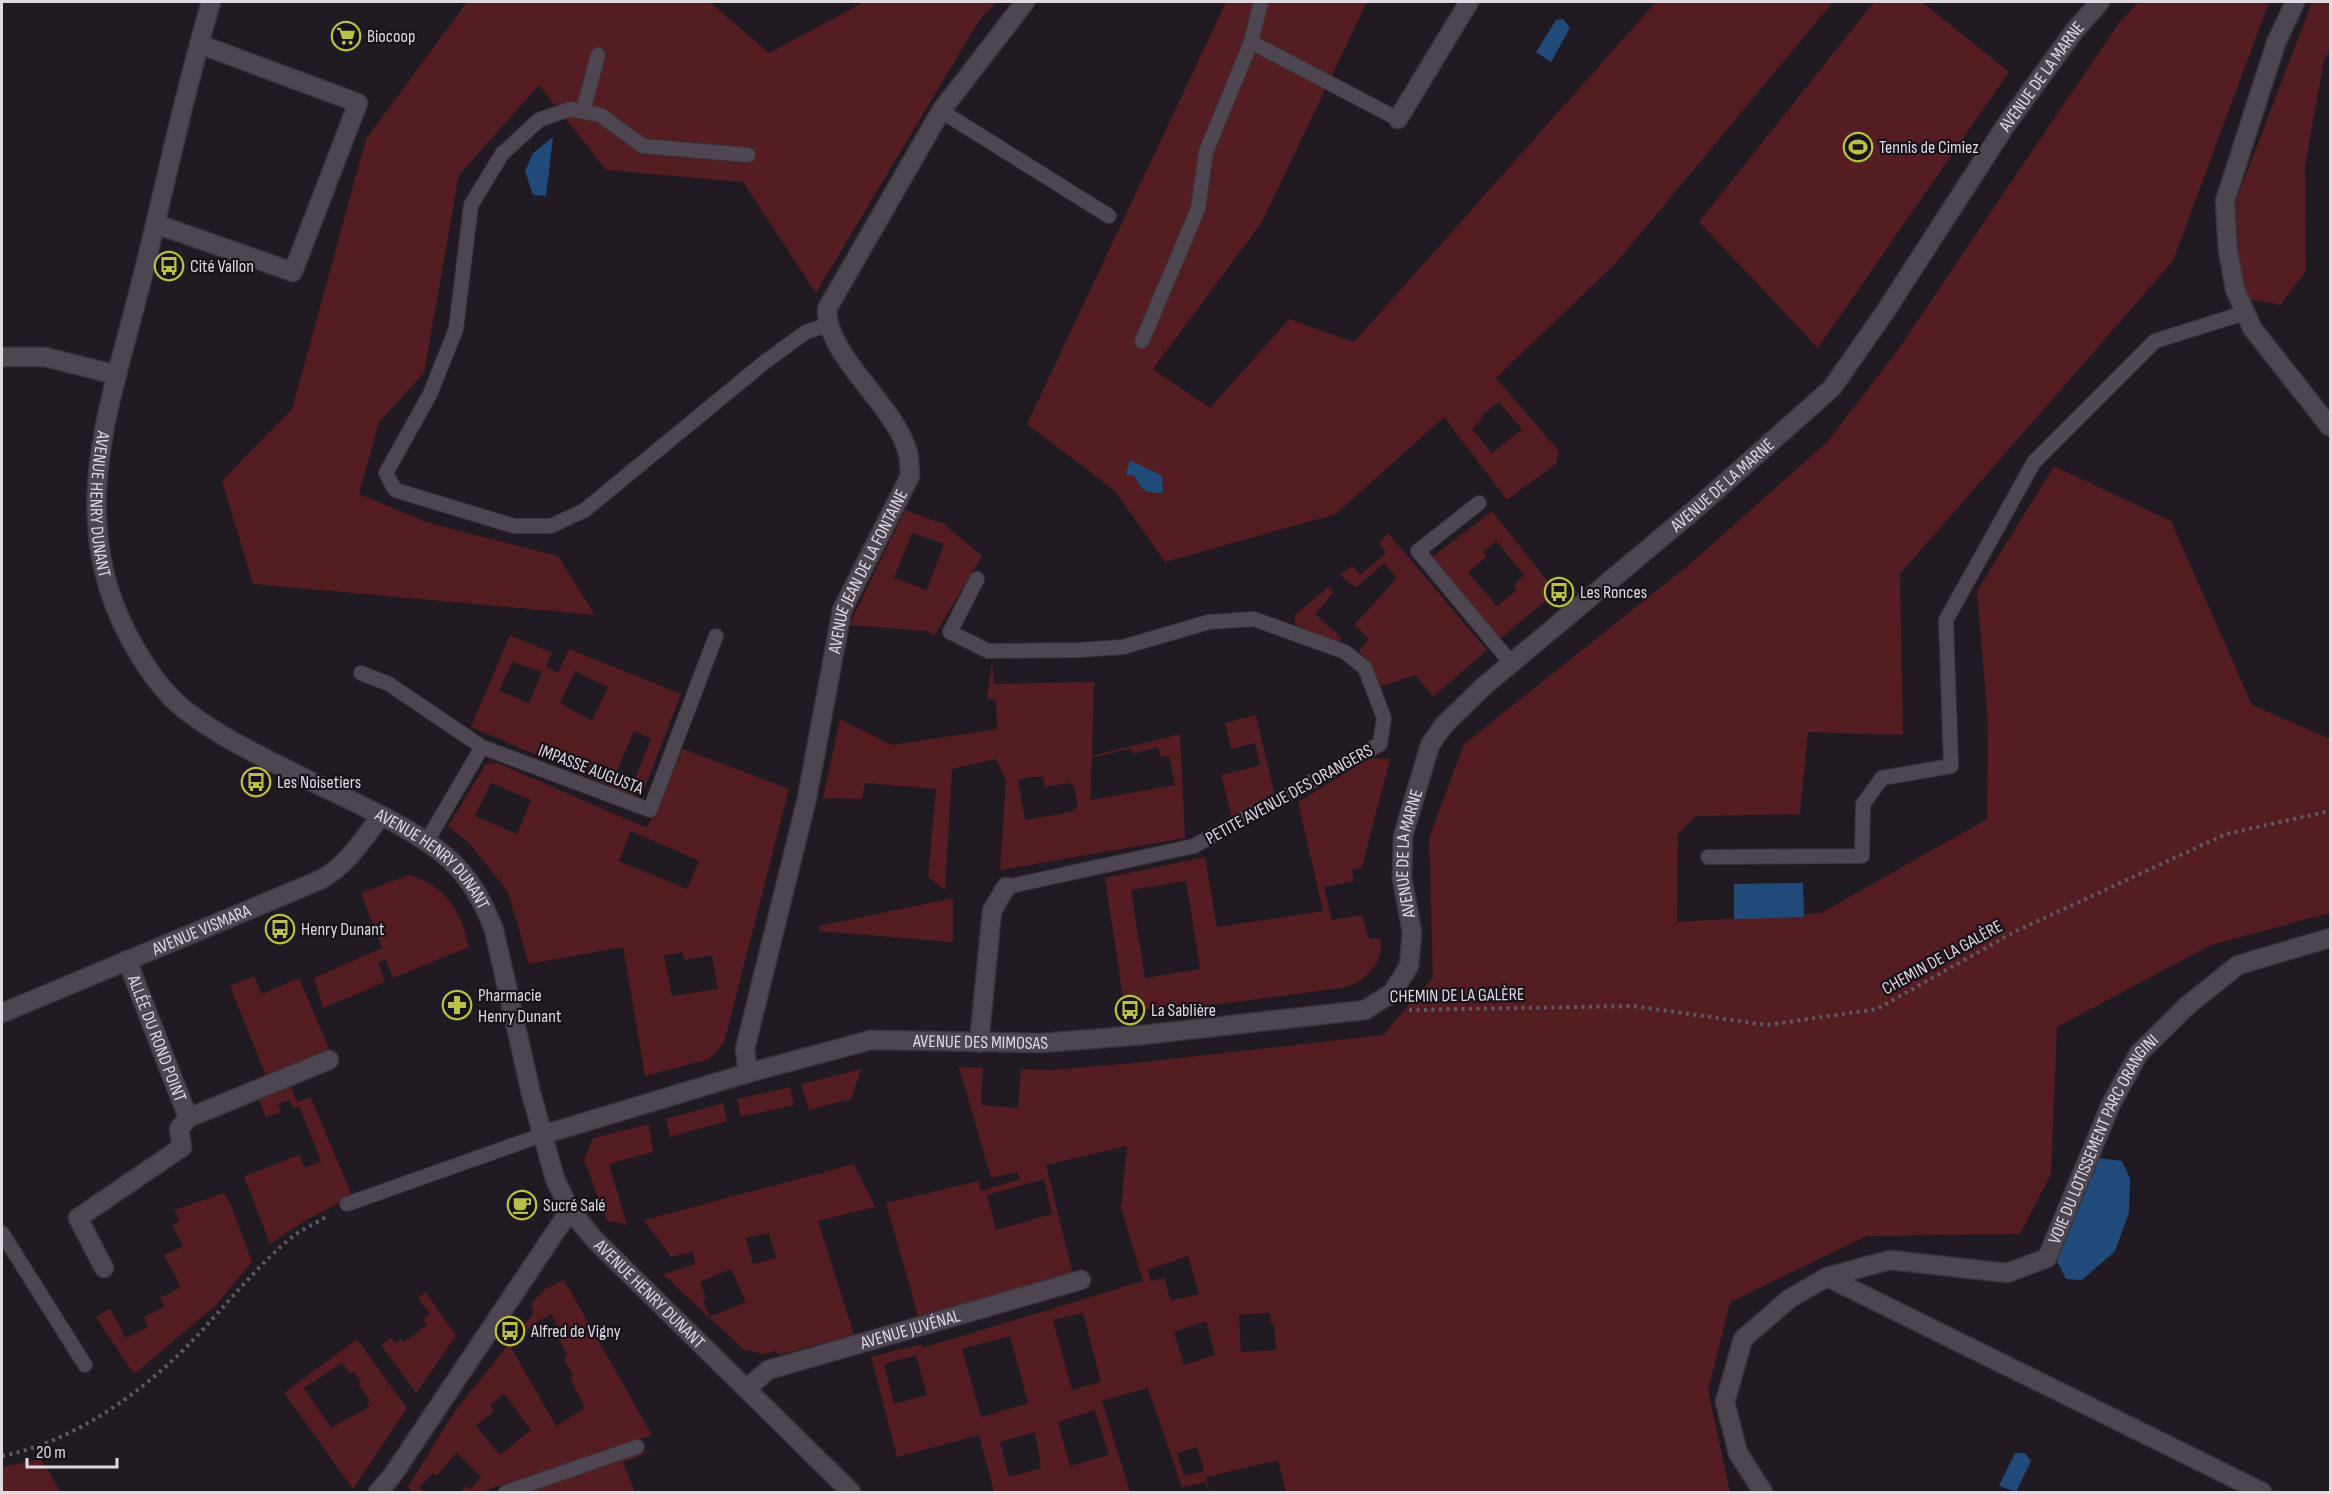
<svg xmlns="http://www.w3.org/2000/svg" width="2332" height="1494" font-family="'Sofia Sans Condensed',sans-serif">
  <rect width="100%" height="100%" fill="#201a23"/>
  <!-- green -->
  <path fill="#541d21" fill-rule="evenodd" d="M467,2H710L769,53L864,2H997L980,19L816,293L743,182L606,170L539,85L459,175L424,373L379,422L359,494L429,523L558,556L595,615L253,584L222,481L292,409L366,139Z
    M1226,2H1367L1262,222L1153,369L1210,408L1289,319L1354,342L1656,2H1833L1616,263L1496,378L1559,451L1556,464L1507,500L1444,417L1336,514L1165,562L1115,491L1027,424ZM1499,402L1522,429L1492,453L1472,429L1482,419L1481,416Z
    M1874,2H1922L2009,72L1818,348L1699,222Z
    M2138,2H2269L2173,261L1900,574L1903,735L1808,732L1800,814L1696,816L1678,834L1677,922L1821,913L1987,819L1988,723L1977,591L2054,466L2171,521L2252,705L2330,739V913L2211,945L2057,1027L2051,1174L2020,1234L1867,1236L1730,1302L1708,1390L1730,1492H1286L1278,1460L1206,1477L1209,1492L1205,1482L1182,1487L1148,1388L1102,1401L1130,1492H994L979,1435L897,1457L871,1357L921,1344L922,1348L1143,1281L1121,1208L1127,1146L1046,1165L1073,1274L918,1316L886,1203L979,1181L980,1191L1020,1179L1017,1172L991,1178L959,1067L983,1068L981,1105L1018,1108L1021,1069L1051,1070L1134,1063L1383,1035L1433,977L1429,838L1464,744L1690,564L1828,441L1897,351L2118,24ZM1044,1179L1052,1214L996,1230L987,1195ZM1188,1256L1199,1294L1171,1301L1164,1278L1151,1281L1148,1270ZM1083,1313L1101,1382L1072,1390L1053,1320ZM1270,1313L1271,1324H1274L1276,1350L1241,1352L1239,1315ZM1206,1321L1215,1355L1184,1365L1174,1332ZM1010,1336L1028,1403L981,1417L962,1349ZM916,1355L927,1395L894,1404L884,1364ZM1095,1410L1109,1455L1070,1466L1058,1422ZM1035,1432L1041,1468L1009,1477L1000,1442ZM1197,1447L1204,1471L1184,1476L1177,1453Z
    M2312,2H2330V50L2324,60L2305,166L2306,271L2280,305L2241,297L2236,201Z
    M905,510L944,524L982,556L934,636L928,631L849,625ZM912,533L944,544L927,590L894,578Z
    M1492,511L1556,592L1500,639L1431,558ZM1496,541L1524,575L1514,585L1517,590L1497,606L1468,572L1486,557L1483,552Z
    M1388,533L1487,650L1433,697L1415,675L1379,687L1367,659L1359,651L1369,639L1354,625L1397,578L1384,563L1356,588L1340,575L1352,566L1360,575L1386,553L1379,543Z
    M1328,587L1334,592L1315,614L1342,638L1337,643L1295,625V615Z
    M510,635L552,653L546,667L558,673L569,649L681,694L645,787L633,796L471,727ZM512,662L542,672L529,703L499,691ZM575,671L608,687L592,721L560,703ZM634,731L651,739L634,781L616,773Z
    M992,660L994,684L1094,682L1092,756L1180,734L1185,838L1000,870L1006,780L996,759L952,769L945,890L928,877L936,789L865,783L862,799L823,798L840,719L892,745L997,729L996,700L987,699ZM1158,747L1161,757L1169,756L1175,785L1090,800L1092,758L1131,748L1133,754ZM1031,777H1043L1045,787L1070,783L1074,786L1078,806L1071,812L1025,820L1018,780Z
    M1256,715L1274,792L1232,818L1221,775L1260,765L1255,743L1231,749L1225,723Z
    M683,749L789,789L724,1043L709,1059L645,1076L623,947L529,964L508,892L470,844L448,826L486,764L497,763L647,828ZM491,783L531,800L517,834L475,816ZM631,831L699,861L687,889L619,861ZM682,952L685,960L712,955L718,989L672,996L664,956Z
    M1370,758L1390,759L1362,867L1352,870L1354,881L1324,887L1332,920L1362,915L1369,939L1380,938C1386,963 1364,984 1341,988L1230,1003L1125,1011L1105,878L1205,857L1217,927L1323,911L1298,802ZM1186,881L1200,969L1145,978L1131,890Z
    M408,875C445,884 461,911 469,947L393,978L385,959L378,963L385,982L323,1008L314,978L382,948L361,893Z
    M953,898V942L818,931L820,926Z
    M254,976L262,994L299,978L331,1053L267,1078L230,986Z
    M861,1069L851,1099L809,1110L801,1084Z
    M290,1084L297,1102L310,1097L312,1100L352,1196L306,1220L270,1244L244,1176L299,1155L305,1168L321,1161L299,1106L293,1108L289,1100L278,1104L281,1112L266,1117L258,1097Z
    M790,1087L794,1105L741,1117L737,1099Z
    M723,1103L727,1121L670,1137L666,1119Z
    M649,1124L653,1152L609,1164L627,1225L607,1220L584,1160L593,1138Z
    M854,1164L875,1207L818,1221L854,1335L778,1355L776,1351L765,1354L744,1350L663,1274L695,1264L693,1252L671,1257L644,1220ZM769,1233L776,1258L753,1264L746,1238ZM731,1269L746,1302L710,1317L703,1301L706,1298L700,1282Z
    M224,1193L231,1205L252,1262L215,1306L134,1374L96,1317L110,1308L126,1338L148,1327L144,1317L164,1307L160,1298L181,1287L164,1255L183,1246L172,1225L180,1221L174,1210Z
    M564,1280L652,1435L480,1492H460L466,1486L471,1489L481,1477L457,1453L436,1476L433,1473L419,1487L424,1492H412L408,1487L455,1411L533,1314L532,1303L545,1289ZM551,1314L562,1334L558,1337L567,1355L564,1359L573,1376L570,1378L585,1408L556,1426L510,1346L535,1323ZM504,1394L531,1430L500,1455L476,1426L494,1411L490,1405Z
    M426,1292L456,1336L416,1393L381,1345L391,1338L395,1343L401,1339L404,1342L427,1325L423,1320L430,1314L418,1298Z
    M357,1339L407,1408L353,1489L284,1393ZM342,1363L350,1374L354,1372L361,1382L358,1384L370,1401L367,1403L369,1407L331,1428L304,1388Z
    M657,1448L623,1463L635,1492H522Z
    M41,1459L61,1492H2V1467Z"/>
  <!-- water -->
  <path fill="#204a7a" d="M1563,19L1570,28L1551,62L1536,52L1556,20Z
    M553,137L546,196L533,195L525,171L533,153Z
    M1130,460L1162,476L1163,493C1147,493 1141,492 1135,476L1126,474Z
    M1803,883L1804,917L1734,919V884Z
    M2099,1158L2122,1161L2130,1179L2129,1213L2115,1251L2082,1280L2066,1279L2057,1261Z
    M2015,1453H2025L2031,1461L2016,1492L1999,1486Z"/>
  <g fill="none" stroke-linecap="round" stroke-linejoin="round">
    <!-- lane casing -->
    <g stroke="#39343b" stroke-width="16">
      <path id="lane" d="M1251,42L1398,119
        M583,111L598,55
        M941,111L1109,216
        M748,155L643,146L600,115L570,109L539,120L502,154L471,205L456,329L430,394L386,473L395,490L514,526H551L585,510L766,361L806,332L827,325
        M1142,341L1198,209L1206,152L1251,42L1261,2
        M1479,503L1418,551L1511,663
        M977,579L950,632L988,651L1079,650L1123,647L1209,622L1254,619L1345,652L1365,668L1384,718L1380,744L1194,846L1006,887
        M361,673L389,684L482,747
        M427,841L482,747L650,810L716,636
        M1708,857L1862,856L1863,804L1882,778L1951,766L1946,620L2034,462L2155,341L2244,313
        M347,1204L542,1135
        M2,1233L85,1365
        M506,1492L637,1447"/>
    </g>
    <!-- street casing -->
    <g stroke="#39343b" stroke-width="21">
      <g id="street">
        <path d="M2295,2L2276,43L2225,201L2228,251L2235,289L2252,328L2330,427"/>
        <path d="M1398,119L1469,2"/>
        <path d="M156,224L293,272L358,103L199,44"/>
        <path d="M2,357H45L117,375"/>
        <path id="s1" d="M127,960L188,1118L329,1060"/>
        <path d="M979,1043L992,911L1006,887"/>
        <path id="s2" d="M748,1073L745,1049L807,798L842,610L910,476C909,469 910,460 908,453C895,404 827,358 827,309L941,111L1025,2"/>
        <path id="s3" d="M542,1135L748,1073L871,1040L1042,1043L1142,1035L1365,1010L1392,993L1409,966L1412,932L1402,878L1403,836L1430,745L1444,725L1483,687L1692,512L1832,388L1885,312L2006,125L2075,30L2100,2"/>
        <path d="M104,1268L78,1218L182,1147L179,1129L188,1118"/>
        <path d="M1827,1277L2262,1492"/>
        <path id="s4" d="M746,1389L768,1370L1081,1280"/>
        <path d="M378,1492L392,1476L570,1210"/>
        <path id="s5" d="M1763,1492L1738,1453L1725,1402L1743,1339L1789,1299L1827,1277L1890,1260L2007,1273L2047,1258L2111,1104L2139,1053L2188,1005L2238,965L2330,938"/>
      </g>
    </g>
    <!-- secondary casing -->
    <g stroke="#39343b" stroke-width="21">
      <g id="secondary">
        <path id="s6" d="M211,2C184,93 165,186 142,279C112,400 65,513 127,633C141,660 161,691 185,710C217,735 258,755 294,773C341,797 422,829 457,867C474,885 485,906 494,930L531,1093L555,1179L570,1210L594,1239L851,1492"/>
        <path id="s7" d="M2,1013L320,880C347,865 362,841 380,817"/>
      </g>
    </g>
    <!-- path -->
    <path stroke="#5f5961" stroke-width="4" stroke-dasharray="3 4.5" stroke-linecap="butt" d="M1409,1010L1633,1006L1767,1025L1877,1009L2014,932L2226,834L2330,811
      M2,1456C67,1443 127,1403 175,1358C214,1321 246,1277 286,1242C298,1231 315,1224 329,1215"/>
    <!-- lane -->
    <use href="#lane" stroke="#4d4650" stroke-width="14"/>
    <!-- street -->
    <use href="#street" stroke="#4d4650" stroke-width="18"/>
    <!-- secondary -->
    <use href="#secondary" stroke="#4d4650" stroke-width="18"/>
  </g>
  <!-- icons -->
  <defs>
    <g id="supermarket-ring" transform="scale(1.5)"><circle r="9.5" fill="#17111a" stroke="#b9c046" stroke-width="1.5"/><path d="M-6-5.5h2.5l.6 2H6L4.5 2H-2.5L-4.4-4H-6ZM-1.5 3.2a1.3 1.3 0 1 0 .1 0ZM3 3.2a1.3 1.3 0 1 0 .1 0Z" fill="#b9c046"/></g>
    <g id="stadium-ring" transform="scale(1.5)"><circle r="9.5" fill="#17111a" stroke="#b9c046" stroke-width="1.5"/><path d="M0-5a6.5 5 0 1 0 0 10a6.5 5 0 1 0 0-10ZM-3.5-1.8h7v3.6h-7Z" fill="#b9c046"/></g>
    <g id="bus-ring" transform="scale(1.5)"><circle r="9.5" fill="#17111a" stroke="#b9c046" stroke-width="1.5"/><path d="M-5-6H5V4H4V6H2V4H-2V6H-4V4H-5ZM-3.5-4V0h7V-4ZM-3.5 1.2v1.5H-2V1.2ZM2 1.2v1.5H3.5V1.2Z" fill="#b9c046"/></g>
    <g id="pharmacy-ring" transform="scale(1.5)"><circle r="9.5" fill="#17111a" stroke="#b9c046" stroke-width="1.5"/><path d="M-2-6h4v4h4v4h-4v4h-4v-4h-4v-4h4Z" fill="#b9c046"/></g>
    <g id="cafe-ring" transform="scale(1.5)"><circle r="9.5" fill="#17111a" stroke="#b9c046" stroke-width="1.5"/><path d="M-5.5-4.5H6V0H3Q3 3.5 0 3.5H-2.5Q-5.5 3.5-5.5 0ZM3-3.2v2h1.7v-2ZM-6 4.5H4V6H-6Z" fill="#b9c046"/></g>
  </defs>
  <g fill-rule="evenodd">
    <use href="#supermarket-ring" x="346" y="36"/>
    <use href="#stadium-ring" x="1858" y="147"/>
    <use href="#bus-ring" x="169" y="266"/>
    <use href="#bus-ring" x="1559" y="592"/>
    <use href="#bus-ring" x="256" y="782"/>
    <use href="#bus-ring" x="280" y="929"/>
    <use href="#pharmacy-ring" x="457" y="1005"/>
    <use href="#bus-ring" x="1130" y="1010"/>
    <use href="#cafe-ring" x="522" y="1205"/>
    <use href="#bus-ring" x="510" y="1331"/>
  </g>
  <g text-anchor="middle" stroke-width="4.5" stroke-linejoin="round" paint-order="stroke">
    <!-- poi labels -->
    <g font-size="18" fill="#dedae0" stroke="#17111a" text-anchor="start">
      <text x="367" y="42">Biocoop</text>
      <text x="1879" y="153">Tennis de Cimiez</text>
      <text x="190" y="272">Cité Vallon</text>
      <text x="1580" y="598">Les Ronces</text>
      <text x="277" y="788">Les Noisetiers</text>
      <text x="301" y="935">Henry Dunant</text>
      <text x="478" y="1001">Pharmacie<tspan x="478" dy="21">Henry Dunant</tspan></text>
      <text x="1151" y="1016">La Sablière</text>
      <text x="543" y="1211">Sucré Salé</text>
      <text x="531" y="1337">Alfred de Vigny</text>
    </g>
    <!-- street labels -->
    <g font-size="18" fill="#dedae0" stroke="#17111a">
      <text dy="6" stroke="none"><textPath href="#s3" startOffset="2042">AVENUE DE LA MARNE</textPath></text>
      <text dy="6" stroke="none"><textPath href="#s3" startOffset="1520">AVENUE DE LA MARNE</textPath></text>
      <text dy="6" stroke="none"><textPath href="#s6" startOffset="516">AVENUE HENRY DUNANT</textPath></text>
      <text dy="6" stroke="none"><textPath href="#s2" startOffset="519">AVENUE JEAN DE LA FONTAINE</textPath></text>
      <text transform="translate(591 769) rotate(21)" y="6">IMPASSE AUGUSTA</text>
      <text transform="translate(1289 794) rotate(-29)" y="6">PETITE AVENUE DES ORANGERS</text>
      <text dy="6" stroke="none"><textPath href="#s3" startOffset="1016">AVENUE DE LA MARNE</textPath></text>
      <text dy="6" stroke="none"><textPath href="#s6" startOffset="1038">AVENUE HENRY DUNANT</textPath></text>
      <text dy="6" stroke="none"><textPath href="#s7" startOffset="216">AVENUE VISMARA</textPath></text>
      <text transform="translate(1942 957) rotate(-29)" y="6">CHEMIN DE LA GALÈRE</text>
      <text transform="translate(1457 995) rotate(-1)" y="6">CHEMIN DE LA GALÈRE</text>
      <text dy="6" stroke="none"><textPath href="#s1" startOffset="84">ALLÉE DU ROND POINT</textPath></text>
      <text dy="6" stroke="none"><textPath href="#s3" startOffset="452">AVENUE DES MIMOSAS</textPath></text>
      <text dy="6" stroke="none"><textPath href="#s5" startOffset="627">VOIE DU LOTISSEMENT PARC ORANGINI</textPath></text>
      <text dy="6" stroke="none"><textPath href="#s6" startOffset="1542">AVENUE HENRY DUNANT</textPath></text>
      <text dy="6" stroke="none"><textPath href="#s4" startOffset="177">AVENUE JUVÉNAL</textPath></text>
    </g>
  </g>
  <!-- border -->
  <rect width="2332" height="1494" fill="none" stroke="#dedae0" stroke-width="6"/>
  <!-- scale -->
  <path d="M27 1458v9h90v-9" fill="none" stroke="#dedae0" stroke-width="3"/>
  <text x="36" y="1458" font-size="18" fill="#dedae0" stroke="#17111a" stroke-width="4.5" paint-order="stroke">20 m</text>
</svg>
